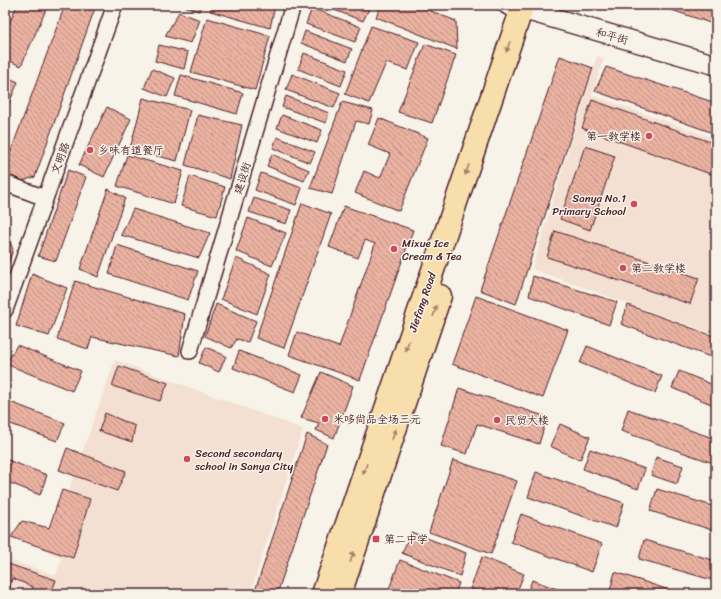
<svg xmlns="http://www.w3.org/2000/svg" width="721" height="599" font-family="Sriracha,'LXGW WenKai TC',sans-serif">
  <defs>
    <pattern id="building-back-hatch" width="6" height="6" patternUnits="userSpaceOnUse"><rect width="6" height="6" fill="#eab2a1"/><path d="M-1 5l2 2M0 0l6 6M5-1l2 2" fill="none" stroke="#c09083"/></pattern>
  </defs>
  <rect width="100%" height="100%" fill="#f7f3e8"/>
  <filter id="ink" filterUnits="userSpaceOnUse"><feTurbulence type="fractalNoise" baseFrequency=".025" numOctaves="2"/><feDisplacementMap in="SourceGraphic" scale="8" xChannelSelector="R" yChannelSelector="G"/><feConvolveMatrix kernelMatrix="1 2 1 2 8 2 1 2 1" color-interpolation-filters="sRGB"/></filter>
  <g filter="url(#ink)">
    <!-- built -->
    <path fill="#f3e0d3" d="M597,56L604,58L592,95L716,139V335L532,269Z
      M115,360L303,429L250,594H5V559L56,575L62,558L47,551Z"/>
    <!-- building -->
    <path fill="url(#building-back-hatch)" stroke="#4a1f2b" d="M17,5H48L21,66L5,59V34Z
      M65,5H96L35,177L22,181L5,174V167Z
      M181,5H202L199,11Z
      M213,5H273L275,6L270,28L210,11Z
      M321,5H357L369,9L363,21Z
      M381,5H416L456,21L457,49L376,17Z
      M657,5H716V25Z
      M312,8L361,27L355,42L306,24Z
      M179,12L200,20L191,43L165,36Z
      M207,18L270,36L255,90L191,72Z
      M371,26L419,42L408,70L386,63L369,103L345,94Z
      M305,31L352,49L347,61L301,43Z
      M425,44L456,55L432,123L398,112Z
      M159,45L188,52L184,69L155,61Z
      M304,53L347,70L341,86L298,69Z
      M560,56L593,68L516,304L480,290Z
      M606,67L716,103V134L595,91Z
      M152,69L175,78L167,97L144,88Z
      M292,74L340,93L334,108L286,90Z
      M181,75L243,93L237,114L175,96Z
      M5,76L18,82L5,113Z
      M286,96L329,113L326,123L282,107Z
      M143,98L190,110L177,161L130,149Z
      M592,100L716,144V176L582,128Z
      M342,102L373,110L369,124L356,121L332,194L310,188Z
      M107,107L131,119L104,177L79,165Z
      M198,115L242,125L230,179L185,165Z
      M282,115L322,130L317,143L277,128Z
      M379,118L428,138L399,211L355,193L364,171L380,178L390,154L368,145Z
      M277,137L315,152L310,163L273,148Z
      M585,146L615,156L590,230L560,219Z
      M272,154L309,170L304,181L267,166Z
      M127,155L183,171L174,204L117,186Z
      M68,170L86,177L56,261L38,256Z
      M261,173L302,188L296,205L255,190Z
      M190,176L225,187L217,216L181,206Z
      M108,189L125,198L98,277L80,269Z
      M254,198L291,210L286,224L249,212Z
      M302,203L331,214L284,348L256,338Z
      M344,206L413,230L360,380L289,355L297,332L339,347L375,244L365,240L358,258L329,247Z
      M133,209L210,233L199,258L121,235Z
      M248,218L286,233L272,266L236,251Z
      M5,227L13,250L5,272Z
      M555,231L699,278L690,304L547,257Z
      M117,245L198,271L188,300L109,274Z
      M236,258L271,274L257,314L221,299Z
      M32,274L67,288L49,336L16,326Z
      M533,276L617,302L609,325L529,296Z
      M75,281L185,314L179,356L92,337L88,349L57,339Z
      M476,296L568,330L543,398L452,364Z
      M216,304L256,321L248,342L237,339L231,348L205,336Z
      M628,305L716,337V359L621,324Z
      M17,345L81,371L72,391L6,364Z
      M587,346L662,376L655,393L580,363Z
      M206,347L226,356L219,372L199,363Z
      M239,351L302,375L295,392L233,368Z
      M119,366L168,383L160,401L112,386Z
      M679,371L716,386V406L672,388Z
      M321,372L353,386L334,438L316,430L319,423L301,418Z
      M459,388L547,417L539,444L477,424L467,454L441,446Z
      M5,400L65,423L57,441L5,422Z
      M628,409L716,439V464L621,431Z
      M105,413L135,426L132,442L99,431Z
      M560,424L590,437L580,460L550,446Z
      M307,434L327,444L277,594H254Z
      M67,448L126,471L117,491L59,470Z
      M590,449L645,469L638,489L583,469Z
      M656,457L683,466L677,484L651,475Z
      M5,459L47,475L40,495L5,481Z
      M453,460L517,481L491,554L429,532Z
      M536,472L624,503L616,528L528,497Z
      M657,489L716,507V531L650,511Z
      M62,490L90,499L73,558L11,537L22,521L49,528Z
      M521,514L602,544L592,572L511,542Z
      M411,532L466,553L460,576L402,553Z
      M644,540L716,561L712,580L639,559Z
      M482,557L524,574L516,594H483L470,589Z
      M400,560L459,583L455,594H403L389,589Z
      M5,563L56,580L51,594H31L33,587L12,578L9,591L5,590Z
      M615,572L681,594H609Z
      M532,580L571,594H527Z"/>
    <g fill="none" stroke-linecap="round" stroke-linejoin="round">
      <!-- minor casing -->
      <g stroke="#4a1f2b" stroke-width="18">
        <path id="minor" d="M5,183L45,198
          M5,310L115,5
          M190,351L293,5"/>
      </g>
      <!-- tertiary casing -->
      <g stroke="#4a1f2b" stroke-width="22">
        <path id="tertiary" d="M508,5L716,65"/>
      </g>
      <!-- primary casing -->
      <g stroke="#4a1f2b" stroke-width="25">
        <path id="primary" d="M323,594L523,5
          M340,594L440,296"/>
      </g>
      <!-- minor -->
      <use href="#minor" stroke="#f7f3e8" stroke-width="15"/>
      <!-- tertiary -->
      <use href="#tertiary" stroke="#f7f3e8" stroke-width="19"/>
      <!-- primary -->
      <use href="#primary" stroke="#f8deab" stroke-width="22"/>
    </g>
    <!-- one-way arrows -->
    <defs><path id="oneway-solid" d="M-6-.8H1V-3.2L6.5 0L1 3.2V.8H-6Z"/></defs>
    <g fill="#a17e6b">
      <use href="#oneway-solid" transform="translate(508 47) rotate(109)"/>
      <use href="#oneway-solid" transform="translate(467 170) rotate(109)"/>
      <use href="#oneway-solid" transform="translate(435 311) rotate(-72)"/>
      <use href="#oneway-solid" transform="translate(407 346) rotate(109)"/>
      <use href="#oneway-solid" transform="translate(394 434) rotate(-71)"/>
      <use href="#oneway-solid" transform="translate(365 469) rotate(109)"/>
      <use href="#oneway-solid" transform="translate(352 557) rotate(-71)"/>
    </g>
  </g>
  <!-- markers -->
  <g fill="#d1495b" stroke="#f7f3e8" stroke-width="1.5">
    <circle cx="649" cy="136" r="4"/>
    <circle cx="90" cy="150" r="4"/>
    <circle cx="634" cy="204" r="4"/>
    <circle cx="394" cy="249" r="4"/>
    <circle cx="623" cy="268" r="4"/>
    <circle cx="325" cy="419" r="4"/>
    <circle cx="497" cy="420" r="4"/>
    <circle cx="187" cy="459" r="4"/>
    <rect x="372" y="535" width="8" height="8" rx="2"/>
  </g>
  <g text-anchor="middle" stroke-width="3" stroke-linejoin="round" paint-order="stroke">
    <!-- street labels -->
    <g font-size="11" fill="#4a1f2b" stroke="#f7f3e8">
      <text transform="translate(612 36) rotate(16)" y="4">和平街</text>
      <text transform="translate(60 158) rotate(-70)" y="4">文明路</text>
      <text transform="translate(242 178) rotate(-73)" y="4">建设街</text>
      <text transform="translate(422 302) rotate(-71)" y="4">Jiefang Road</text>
    </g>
    <!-- poi labels -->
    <g font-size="11" fill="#4a1f2b" stroke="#f7f3e8" text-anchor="start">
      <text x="641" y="140" text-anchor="end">第一教学楼</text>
      <text x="98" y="154">乡味有道餐厅</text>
      <text x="626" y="202" text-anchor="end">Sanya No.1<tspan x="626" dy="13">Primary School</tspan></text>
      <text x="402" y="247">Mixue Ice<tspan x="402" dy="13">Cream &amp; Tea</tspan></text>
      <text x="631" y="272">第二教学楼</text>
      <text x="333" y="423">米哆尚品全场三元</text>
      <text x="505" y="424">民贸大楼</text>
      <text x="195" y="457">Second secondary<tspan x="195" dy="13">school in Sanya City</tspan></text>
      <text x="384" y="543">第二中学</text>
    </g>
  </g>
  <!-- margin -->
  <rect width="721" height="599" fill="none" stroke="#f7f3e8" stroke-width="20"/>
  <rect x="10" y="10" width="701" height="579" fill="none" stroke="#4a1f2b" stroke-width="1.5" filter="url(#ink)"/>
</svg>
